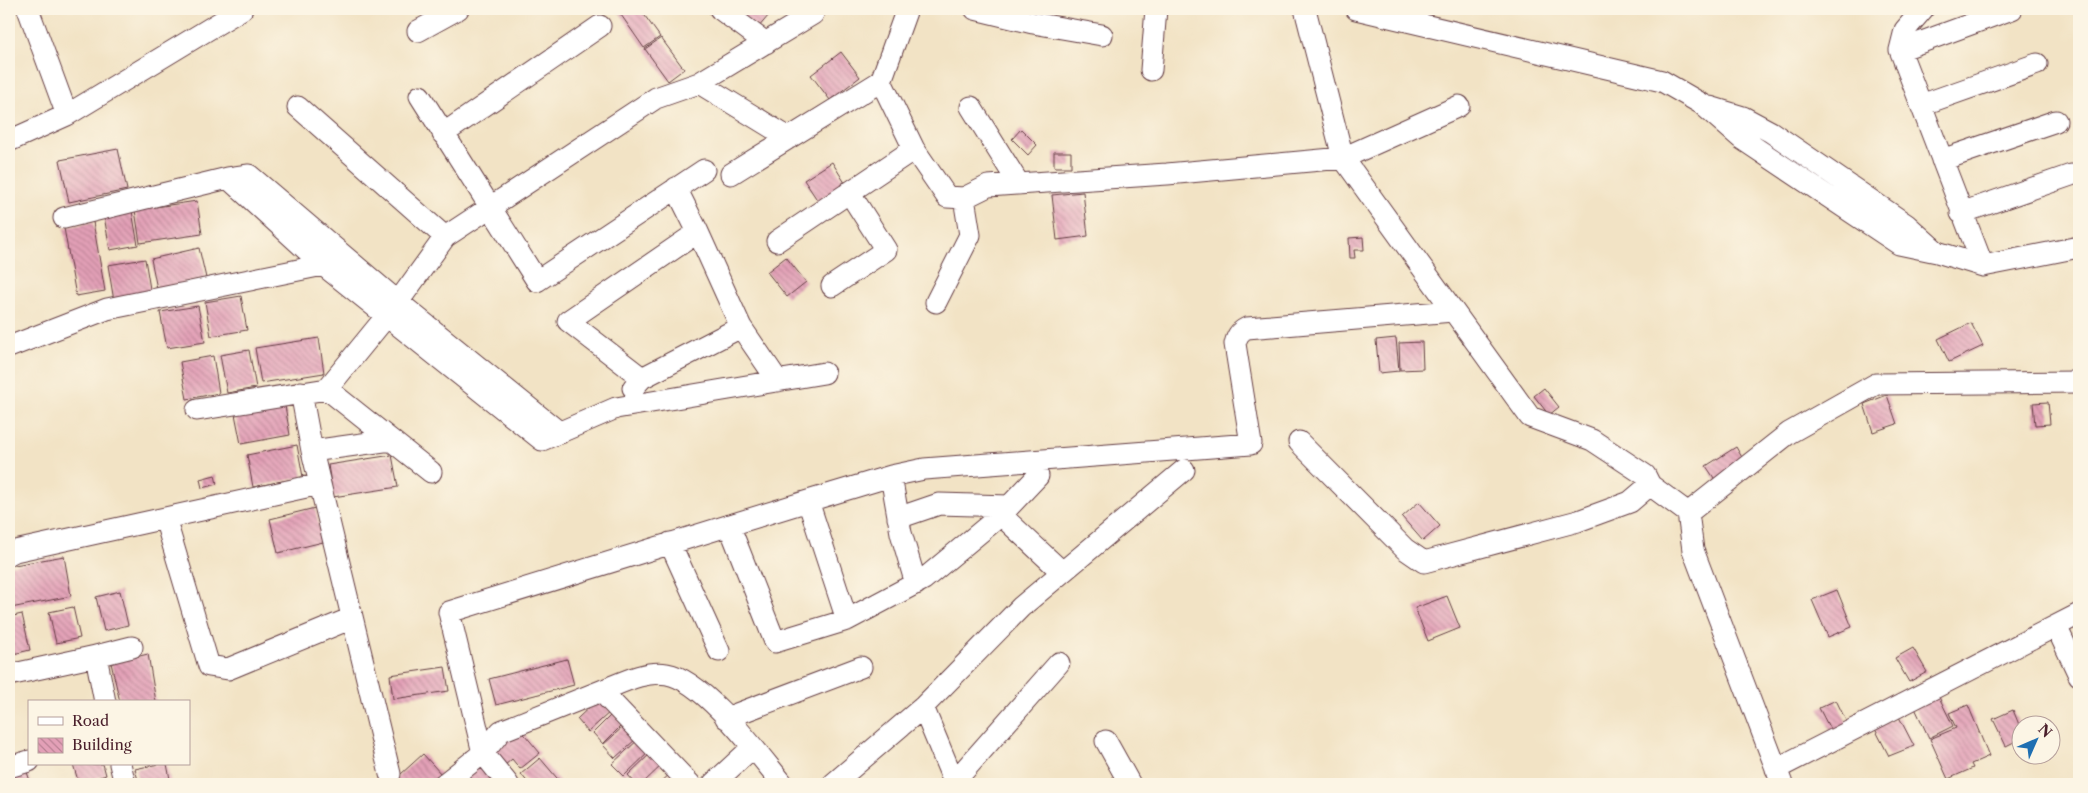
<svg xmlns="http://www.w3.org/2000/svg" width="2088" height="793" font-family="'Libre Caslon Text',serif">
  <defs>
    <pattern id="building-back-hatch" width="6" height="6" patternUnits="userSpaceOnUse" patternTransform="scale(1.25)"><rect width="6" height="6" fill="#e3a0b7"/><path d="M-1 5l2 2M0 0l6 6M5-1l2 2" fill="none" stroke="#ba8295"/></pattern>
  </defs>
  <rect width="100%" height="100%" fill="#fcf5e5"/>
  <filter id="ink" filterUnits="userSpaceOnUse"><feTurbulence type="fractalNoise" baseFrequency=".02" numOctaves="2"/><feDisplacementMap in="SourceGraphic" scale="10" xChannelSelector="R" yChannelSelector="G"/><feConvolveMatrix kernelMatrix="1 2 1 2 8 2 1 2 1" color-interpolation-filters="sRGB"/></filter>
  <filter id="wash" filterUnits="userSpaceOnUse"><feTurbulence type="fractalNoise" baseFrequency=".0096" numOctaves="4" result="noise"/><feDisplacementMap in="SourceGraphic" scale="20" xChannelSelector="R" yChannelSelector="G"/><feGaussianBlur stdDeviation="1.12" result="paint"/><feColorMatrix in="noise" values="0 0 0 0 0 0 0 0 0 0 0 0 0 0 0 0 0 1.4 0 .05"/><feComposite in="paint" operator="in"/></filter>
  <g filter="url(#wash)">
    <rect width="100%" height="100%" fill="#f2e3c5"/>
    <g id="blocks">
      <!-- building -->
      <path fill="url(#building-back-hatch)" d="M623,9H640L660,37L644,48L619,12Z
        M733,9H774L758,28Z
        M661,38L684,69L668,81L645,49Z
        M841,52L860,77L830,100L811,75Z
        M1021,129L1037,145L1028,155L1012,139Z
        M118,149L127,190L69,202L60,160Z
        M1054,152H1071V167H1054Z
        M832,162L845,183L818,201L804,180Z
        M1083,192L1088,236L1057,240L1052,195Z
        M197,201L202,234L140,243L135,210Z
        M132,211L138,245L110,250L104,216Z
        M93,222L105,291L76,296L64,228Z
        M1363,237L1364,250H1354L1355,258H1350L1349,238Z
        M199,248L206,278L157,289L151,259Z
        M786,257L806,282L787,297L767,272Z
        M145,259L151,295L114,301L108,265Z
        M241,296L247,330L211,336L205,302Z
        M198,306L205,342L167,348L160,312Z
        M1971,323L1983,346L1949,362L1938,339Z
        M319,338L324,373L261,383L255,348Z
        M1396,338L1399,371L1379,373L1376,340Z
        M1422,342L1423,369L1400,370L1399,343Z
        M249,350L256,388L227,393L220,355Z
        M213,356L219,393L187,399L180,362Z
        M1544,388L1559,407L1549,415L1534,396Z
        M1887,395L1897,424L1873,432L1864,404Z
        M284,400L290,435L241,444L234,409Z
        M2048,402L2050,424L2035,425L2033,403Z
        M297,445L303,477L253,487L247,455Z
        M1736,447L1747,466L1718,484L1706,466Z
        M392,455L398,487L333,497L328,465Z
        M215,475L217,484L202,488L200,479Z
        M1419,502L1440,526L1423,541L1402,517Z
        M315,508L323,542L278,553L270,519Z
        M64,556L71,596L11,608L9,566Z
        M1837,590L1852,627L1828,637L1812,600Z
        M120,591L128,625L104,631L96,597Z
        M1447,596L1460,628L1428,641L1415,608Z
        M73,607L80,638L56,643L49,612Z
        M22,614L30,650L9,655V617Z
        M1913,648L1927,672L1909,682L1895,658Z
        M148,654L156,702H120L111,663Z
        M567,659L574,685L496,705L489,679Z
        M445,667L449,691L393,699L390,675Z
        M1938,695L1953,726L1929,738L1914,706Z
        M599,698L611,711L588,732L577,719Z
        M1836,700L1848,725L1832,733L1819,708Z
        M1968,705L1989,756L1971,764L1973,768L1948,779L1930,739L1956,728L1949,713Z
        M2013,710L2020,727V739L2006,746L1993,719Z
        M613,713L623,724L603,744L593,733Z
        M1899,717L1914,746L1889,756L1874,727Z
        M625,725L637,738L615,758L603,745Z
        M520,729L540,753L520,769L512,759L504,766L493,752Z
        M641,737L652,749L624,776L612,764Z
        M653,751L664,763L642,784H636L628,775Z
        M423,754L441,774L431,784H390Z
        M540,758L562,784H529L521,774Z
        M481,762L495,784H457Z
        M73,764H103L106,775L79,784Z
        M158,764H167L171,784H139L135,769Z
        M27,772L31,784H9V778Z
        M672,772L684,784H659Z"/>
    </g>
  </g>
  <g filter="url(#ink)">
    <use href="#blocks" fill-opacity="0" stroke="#633c42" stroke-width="1"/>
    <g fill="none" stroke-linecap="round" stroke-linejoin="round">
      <!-- minor casing -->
      <g stroke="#633c42" stroke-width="23">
        <path id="minor" d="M28,9L67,115
          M720,9L766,43
          M907,9L881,81L914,149L947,197L964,198L988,186L1167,174L1343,158L1459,106
          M975,9L1033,23L1102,35
          M1305,9L1343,158L1530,417L1592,440L1645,475L1650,485L1688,513L1693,550L1782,784
          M1356,9L1662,81L1702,104L1742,139L1899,244L1937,252L1983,266L2079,247
          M1923,9L1905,30L1900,50L1983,266
          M418,31L458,9
          M1900,50L2012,9
          M1151,70L1156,9
          M699,83L789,138
          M420,96L537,281L704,170
          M1921,105L2037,64
          M298,107L445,237
          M971,107L1019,184
          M1710,107L1743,117L1771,132L1907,225L1937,252
          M443,134L600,26
          M9,141L67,115L242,9
          M1942,160L2056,121
          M731,174L881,81
          M228,178L323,265L542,440L616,408L824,373
          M676,188L698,232
          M1961,213L2071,175
          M64,218L228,178L249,175L398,302L560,433
          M777,241L914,149
          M832,286L886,250L849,192
          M936,302L970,235L964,198
          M9,347L107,309L323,265
          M642,378L568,321L698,232L741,327L778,381
          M633,388L642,378L741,327
          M327,389L431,472
          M301,392L312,451L390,774
          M197,410L327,389L398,302L445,237L656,98L699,83L813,14L815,9
          M1299,442L1405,549L1424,562L1578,521L1630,502L1650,485
          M312,451L391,440
          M891,476L901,533L916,584
          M1688,513L1789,433L1876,384L2079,382
          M1001,515L1062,572
          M165,518L209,666L228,669L352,618
          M898,518L939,504L1009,506
          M729,525L775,642L847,620L808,501
          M670,543L719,651
          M9,554L15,551L320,484
          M847,620L924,579L1001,515L1038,476
          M2056,626L2079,675
          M96,656L132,647
          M9,675L96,656L105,702
          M601,691C621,683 645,670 667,674C704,680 759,755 783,784
          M923,707L955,784
          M726,718L861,667
          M1106,741L1130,784
          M120,764L125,784
          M9,767L29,761
          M1776,769L2079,614
          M954,782L1059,663
          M444,784L483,753L501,731L601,691L690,784
          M508,784L483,753L449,612L808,501L891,476L924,469L1251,444L1235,344C1237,336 1239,332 1247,328L1453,311
          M713,784L753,747
          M833,784L923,707L1021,607L1184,470"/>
      </g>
      <!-- minor -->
      <use href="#minor" stroke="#fff" stroke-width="21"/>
    </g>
  </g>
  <!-- margin -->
  <rect width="2088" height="793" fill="none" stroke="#fcf5e5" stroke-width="30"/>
  <!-- legend -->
  <rect x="28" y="700" width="162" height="65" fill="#fcf5e5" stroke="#b59f9b"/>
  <rect x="38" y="717" width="25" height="8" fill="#ffffff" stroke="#b59f9b"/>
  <text x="72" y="726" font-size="15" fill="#4a1f2b">Road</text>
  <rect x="38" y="738" width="25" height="15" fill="url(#building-back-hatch)" stroke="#b59f9b"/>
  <text x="72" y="750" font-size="15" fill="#4a1f2b">Building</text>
  <!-- north arrow -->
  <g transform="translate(2036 740) rotate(45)"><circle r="24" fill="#fcf5e5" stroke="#b59f9b"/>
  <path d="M0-4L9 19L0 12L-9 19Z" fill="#1f6fb2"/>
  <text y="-8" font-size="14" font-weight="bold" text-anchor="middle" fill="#4a1f2b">N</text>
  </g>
</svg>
